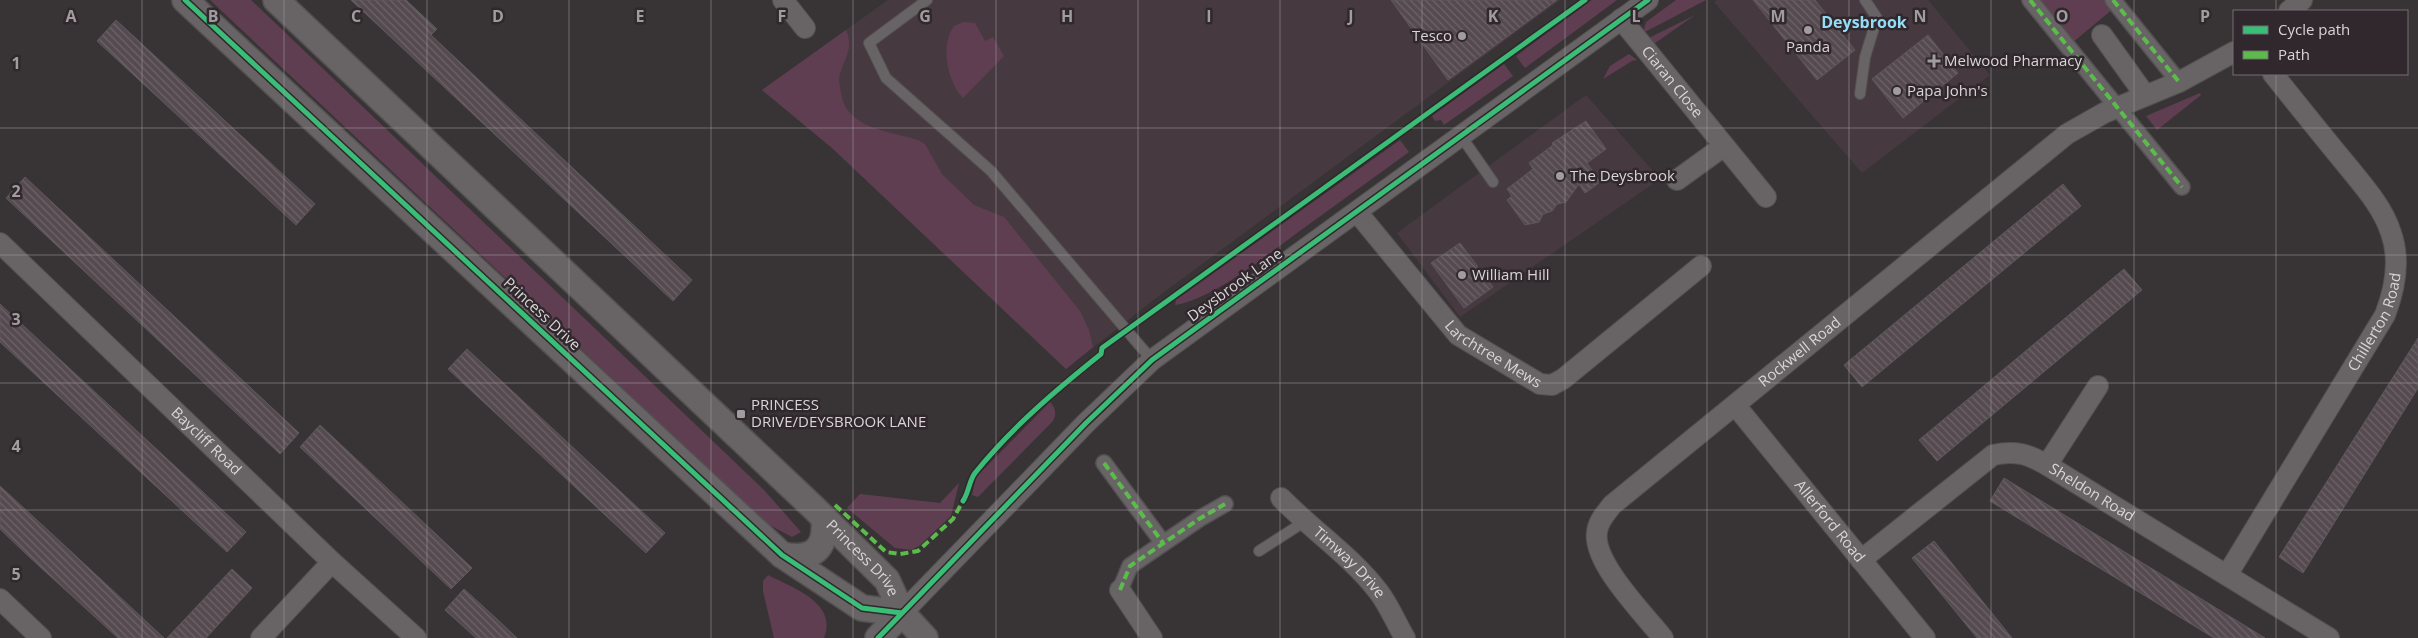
<svg xmlns="http://www.w3.org/2000/svg" width="2418" height="638" font-family="'Open Sans',sans-serif">
  <defs>
    <pattern id="building-back-hatch" width="6" height="6" patternUnits="userSpaceOnUse" patternTransform="scale(1.25)"><rect width="6" height="6" fill="#564a51"/><path d="M-1 5l2 2M0 0l6 6M5-1l2 2" fill="none" stroke="#6e6369"/></pattern>
  </defs>
  <rect width="100%" height="100%" fill="#383436"/>
  <!-- built -->
  <path fill="#473940" d="M888,0H1560L1156,298L1066,369L832,148L762,90Z
    M1717,0H1928L1990,75L1862,173L1714,2Z
    M1586,95L1660,179L1460,317L1397,233Z"/>
  <!-- green -->
  <path fill="#603e52" d="M210,0H251L764,490L801,532L792,537L766,523Z
    M1592,0H1617L1525,68L1516,56Z
    M1676,0H1706L1643,33L1646,22Z
    M2035,0H2108L2114,8L2072,43Z
    M1695,15L1651,46L1647,39Z
    M964,22L975,23L985,41L993,37L1004,56L963,98C947,81 940,45 954,26Z
    M846,30C854,47 845,57 840,74C838,79 840,87 841,93C846,129 890,131 918,140L925,144L942,174L974,205L1004,217L1080,311L1089,330L1093,347L1066,369L832,148L762,90Z
    M1629,54L1637,60L1632,61L1603,79L1610,66Z
    M1504,64L1513,76L1444,125L1441,120L1435,121L1432,116Z
    M2200,93L2201,95L2157,130L2146,116Z
    M1400,140L1409,152C1372,179 1334,206 1297,233C1266,256 1213,299 1175,305L1176,300Z
    M1050,402C1056,408 1057,416 1052,422L978,497L972,495L976,477Z
    M959,483L951,516L919,546L911,550L895,548L847,508L860,494L940,503Z
    M768,575C792,588 838,602 824,638H774L763,591V581Z"/>
  <!-- building -->
  <path fill="url(#building-back-hatch)" stroke="#5d585b" d="M351,0H406L437,29L431,35L692,280L673,301Z
    M1391,0H1557L1448,80Z
    M1753,0H1815L1855,50L1817,80Z
    M116,20L315,204L296,225L97,41Z
    M1928,35L1958,73L1903,118L1872,79Z
    M1586,121L1606,149L1587,163L1600,182L1585,193L1579,184L1566,202L1557,204L1552,211L1543,214L1539,222L1525,225L1507,200L1512,196L1507,189L1533,169L1529,163L1553,145L1552,143Z
    M25,177L299,433L280,454L6,198Z
    M2063,184L2081,206L1862,387L1844,365Z
    M1460,243L1493,287L1464,308L1431,263Z
    M2124,269L2142,290L1937,461L1919,440Z
    M0,304L246,532L227,552L0,342Z
    M2418,338V388L2303,573L2279,557Z
    M467,349L665,533L646,553L448,369Z
    M320,425L472,568L451,589L300,447Z
    M2004,478L2265,638H2214L1990,501Z
    M0,486L64,545L164,638H118L26,554L0,529Z
    M1934,541L2012,638H1977L1912,558Z
    M232,569L252,588L206,638H167Z
    M464,589L497,619L517,638H476L445,610Z"/>
  <g fill="none" stroke-linecap="round" stroke-linejoin="round">
    <!-- service casing -->
    <g stroke="#545152" stroke-width="12">
      <path id="service" d="M927,0L869,43L886,78L991,171L1152,360
        M1860,94L1865,57L1877,18L1865,0
        M1461,136L1493,182
        M1259,551L1304,522"/>
    </g>
    <!-- pedestrian casing -->
    <g stroke="#545152" stroke-width="18">
      <path id="pedestrian" d="M2030,0L2182,187
        M2113,0L2179,82
        M1104,463L1163,543
        M1120,590L1130,566L1199,519L1225,504"/>
    </g>
    <!-- minor casing -->
    <g stroke="#545152" stroke-width="22">
      <g id="minor">
        <path d="M783,0L805,28"/>
        <path d="M2289,11L2302,0"/>
        <path id="s1" d="M1621,19L1766,197"/>
        <path d="M2102,35L2145,95"/>
        <path d="M1677,180L1724,146"/>
        <path id="s2" d="M1357,212L1458,335L1540,384L1552,385L1563,379L1701,266"/>
        <path id="s3" d="M0,243L332,562L416,638"/>
        <path id="s4" d="M1735,405L1925,638"/>
        <path d="M2047,465L2098,386"/>
        <path id="s5" d="M1281,498C1312,530 1350,555 1378,591C1389,605 1396,623 1405,638"/>
        <path id="s6" d="M1861,560L1993,455C2015,450 2028,454 2047,465L2329,638"/>
        <path id="s7" d="M2227,575L2385,315C2395,289 2401,261 2391,233C2383,207 2362,184 2345,163C2321,134 2297,104 2273,74"/>
        <path d="M1120,590L1152,638"/>
        <path d="M0,599L41,638"/>
        <path d="M902,613L1086,423L1152,360L1648,0"/>
        <path d="M261,638L332,562"/>
        <path id="s8" d="M1663,638C1644,614 1592,562 1597,532C1598,521 1606,513 1612,505L2067,134L2104,113L2179,82L2234,52"/>
      </g>
    </g>
    <!-- tertiary casing -->
    <g stroke="#545152" stroke-width="28">
      <g id="tertiary">
        <path d="M185,0L782,555L862,608L902,613"/>
        <path id="s9" d="M276,0L815,509L887,580L902,613L925,638"/>
        <path d="M782,555C813,561 827,549 824,518"/>
        <path d="M878,638L902,613"/>
      </g>
    </g>
    <!-- service -->
    <use href="#service" stroke="#686466" stroke-width="10"/>
    <!-- pedestrian -->
    <use href="#pedestrian" stroke="#686466" stroke-width="15"/>
    <!-- minor -->
    <use href="#minor" stroke="#686466" stroke-width="20"/>
    <!-- tertiary -->
    <use href="#tertiary" stroke="#686466" stroke-width="25"/>
    <!-- quiet -->
    <path stroke="#5cbc4b" stroke-width="4" stroke-dasharray="8 4" stroke-linecap="butt" d="M2030,0L2182,187
      M2113,0L2179,82
      M1104,463L1163,543
      M835,505L886,552L900,554L918,551L953,519L963,501
      M1120,590L1130,566L1199,519L1225,504"/>
    <!-- cycleway casing -->
    <g stroke="#30282c" stroke-width="8">
      <path id="cycleway" d="M185,0L782,555L862,608L902,613
        M963,501C969,492 969,481 975,473C1011,428 1056,390 1101,354L1102,348L1585,0
        M878,638L1086,423L1152,360L1648,0"/>
    </g>
    <!-- cycleway -->
    <use href="#cycleway" stroke="#3abd76" stroke-width="5"/>
  </g>
  <!-- grid -->
  <path fill="none" stroke="#a19c9f" stroke-width="1" stroke-opacity="0.55" d="M142,0V638M284,0V638M427,0V638M569,0V638M711,0V638M853,0V638M996,0V638M1138,0V638M1280,0V638M1422,0V638M1565,0V638M1707,0V638M1849,0V638M1991,0V638M2134,0V638M2276,0V11M2276,74V638M0,128H2418M0,255H2418M0,383H2418M0,510H2418"/>
  <!-- markers -->
  <g fill="#a19c9f" stroke="#30282c" stroke-width="2">
    <circle cx="1808" cy="30" r="5"/>
    <circle cx="1462" cy="36" r="5"/>
    <path d="M1931.5 53.5h5v5h5v5h-5v5h-5v-5h-5v-5h5z"/>
    <circle cx="1897" cy="91" r="5"/>
    <circle cx="1560" cy="176" r="5"/>
    <circle cx="1462" cy="275" r="5"/>
    <rect x="736" y="409" width="10" height="10" rx="2.5"/>
  </g>
  <g text-anchor="middle" stroke-width="5" stroke-linejoin="round" paint-order="stroke">
    <!-- poi labels -->
    <g font-size="15" fill="#d9d4d7" stroke="#30282c" text-anchor="start">
      <text x="1452" y="41" text-anchor="end">Tesco</text>
      <text x="1808" y="52" text-anchor="middle">Panda</text>
      <text x="1944" y="66">Melwood Pharmacy</text>
      <text x="1907" y="96">Papa John's</text>
      <text x="1570" y="181">The Deysbrook</text>
      <text x="1472" y="280">William Hill</text>
      <text x="751" y="410">PRINCESS<tspan x="751" dy="17">DRIVE/DEYSBROOK LANE</tspan></text>
    </g>
    <!-- street labels -->
    <g font-size="15" fill="#d9d4d7" stroke="#30282c">
      <text dy="5" stroke="none"><textPath href="#s1" startOffset="81">Ciaran Close</textPath></text>
      <text transform="translate(1235 285) rotate(-36)" y="5">Deysbrook Lane</text>
      <text transform="translate(542 314) rotate(43)" y="5">Princess Drive</text>
      <text dy="5" stroke="none"><textPath href="#s7" startOffset="294">Chillerton Road</textPath></text>
      <text dy="5" stroke="none"><textPath href="#s2" startOffset="199">Larchtree Mews</textPath></text>
      <text dy="5" stroke="none"><textPath href="#s8" startOffset="401">Rockwell Road</textPath></text>
      <text dy="5" stroke="none"><textPath href="#s3" startOffset="286">Baycliff Road</textPath></text>
      <text dy="5" stroke="none"><textPath href="#s6" startOffset="278">Sheldon Road</textPath></text>
      <text dy="5" stroke="none"><textPath href="#s4" startOffset="150">Allerford Road</textPath></text>
      <text dy="5" stroke="none"><textPath href="#s9" startOffset="810">Princess Drive</textPath></text>
      <text dy="5" stroke="none"><textPath href="#s5" startOffset="94">Timway Drive</textPath></text>
    </g>
    <!-- neighbourhood labels -->
    <g font-size="16" font-weight="bold" fill="#95dcf7" stroke="#30282c">
      <text x="1864" y="28">Deysbrook</text>
    </g>
  </g>
  <g font-size="16" text-anchor="middle" font-weight="bold" fill="#a19c9f" stroke="#30282c" stroke-width="5" stroke-linejoin="round" paint-order="stroke">
    <text x="71" y="22">A</text>
    <text x="213" y="22">B</text>
    <text x="356" y="22">C</text>
    <text x="498" y="22">D</text>
    <text x="640" y="22">E</text>
    <text x="782" y="22">F</text>
    <text x="925" y="22">G</text>
    <text x="1067" y="22">H</text>
    <text x="1209" y="22">I</text>
    <text x="1351" y="22">J</text>
    <text x="1493" y="22">K</text>
    <text x="1636" y="22">L</text>
    <text x="1778" y="22">M</text>
    <text x="1920" y="22">N</text>
    <text x="2062" y="22">O</text>
    <text x="2205" y="22">P</text>
    <text x="16" y="69">1</text>
    <text x="16" y="197">2</text>
    <text x="16" y="325">3</text>
    <text x="16" y="452">4</text>
    <text x="16" y="580">5</text>
  </g>
  <!-- legend -->
  <rect x="2233" y="10" width="175" height="65" fill="#30282c" stroke="#746d70"/>
  <rect x="2243" y="26" width="25" height="8" fill="#3abd76" stroke="#746d70"/>
  <text x="2278" y="35" font-size="15" fill="#d9d4d7">Cycle path</text>
  <rect x="2243" y="51" width="25" height="8" fill="#5cbc4b" stroke="#746d70"/>
  <text x="2278" y="60" font-size="15" fill="#d9d4d7">Path</text>
</svg>
